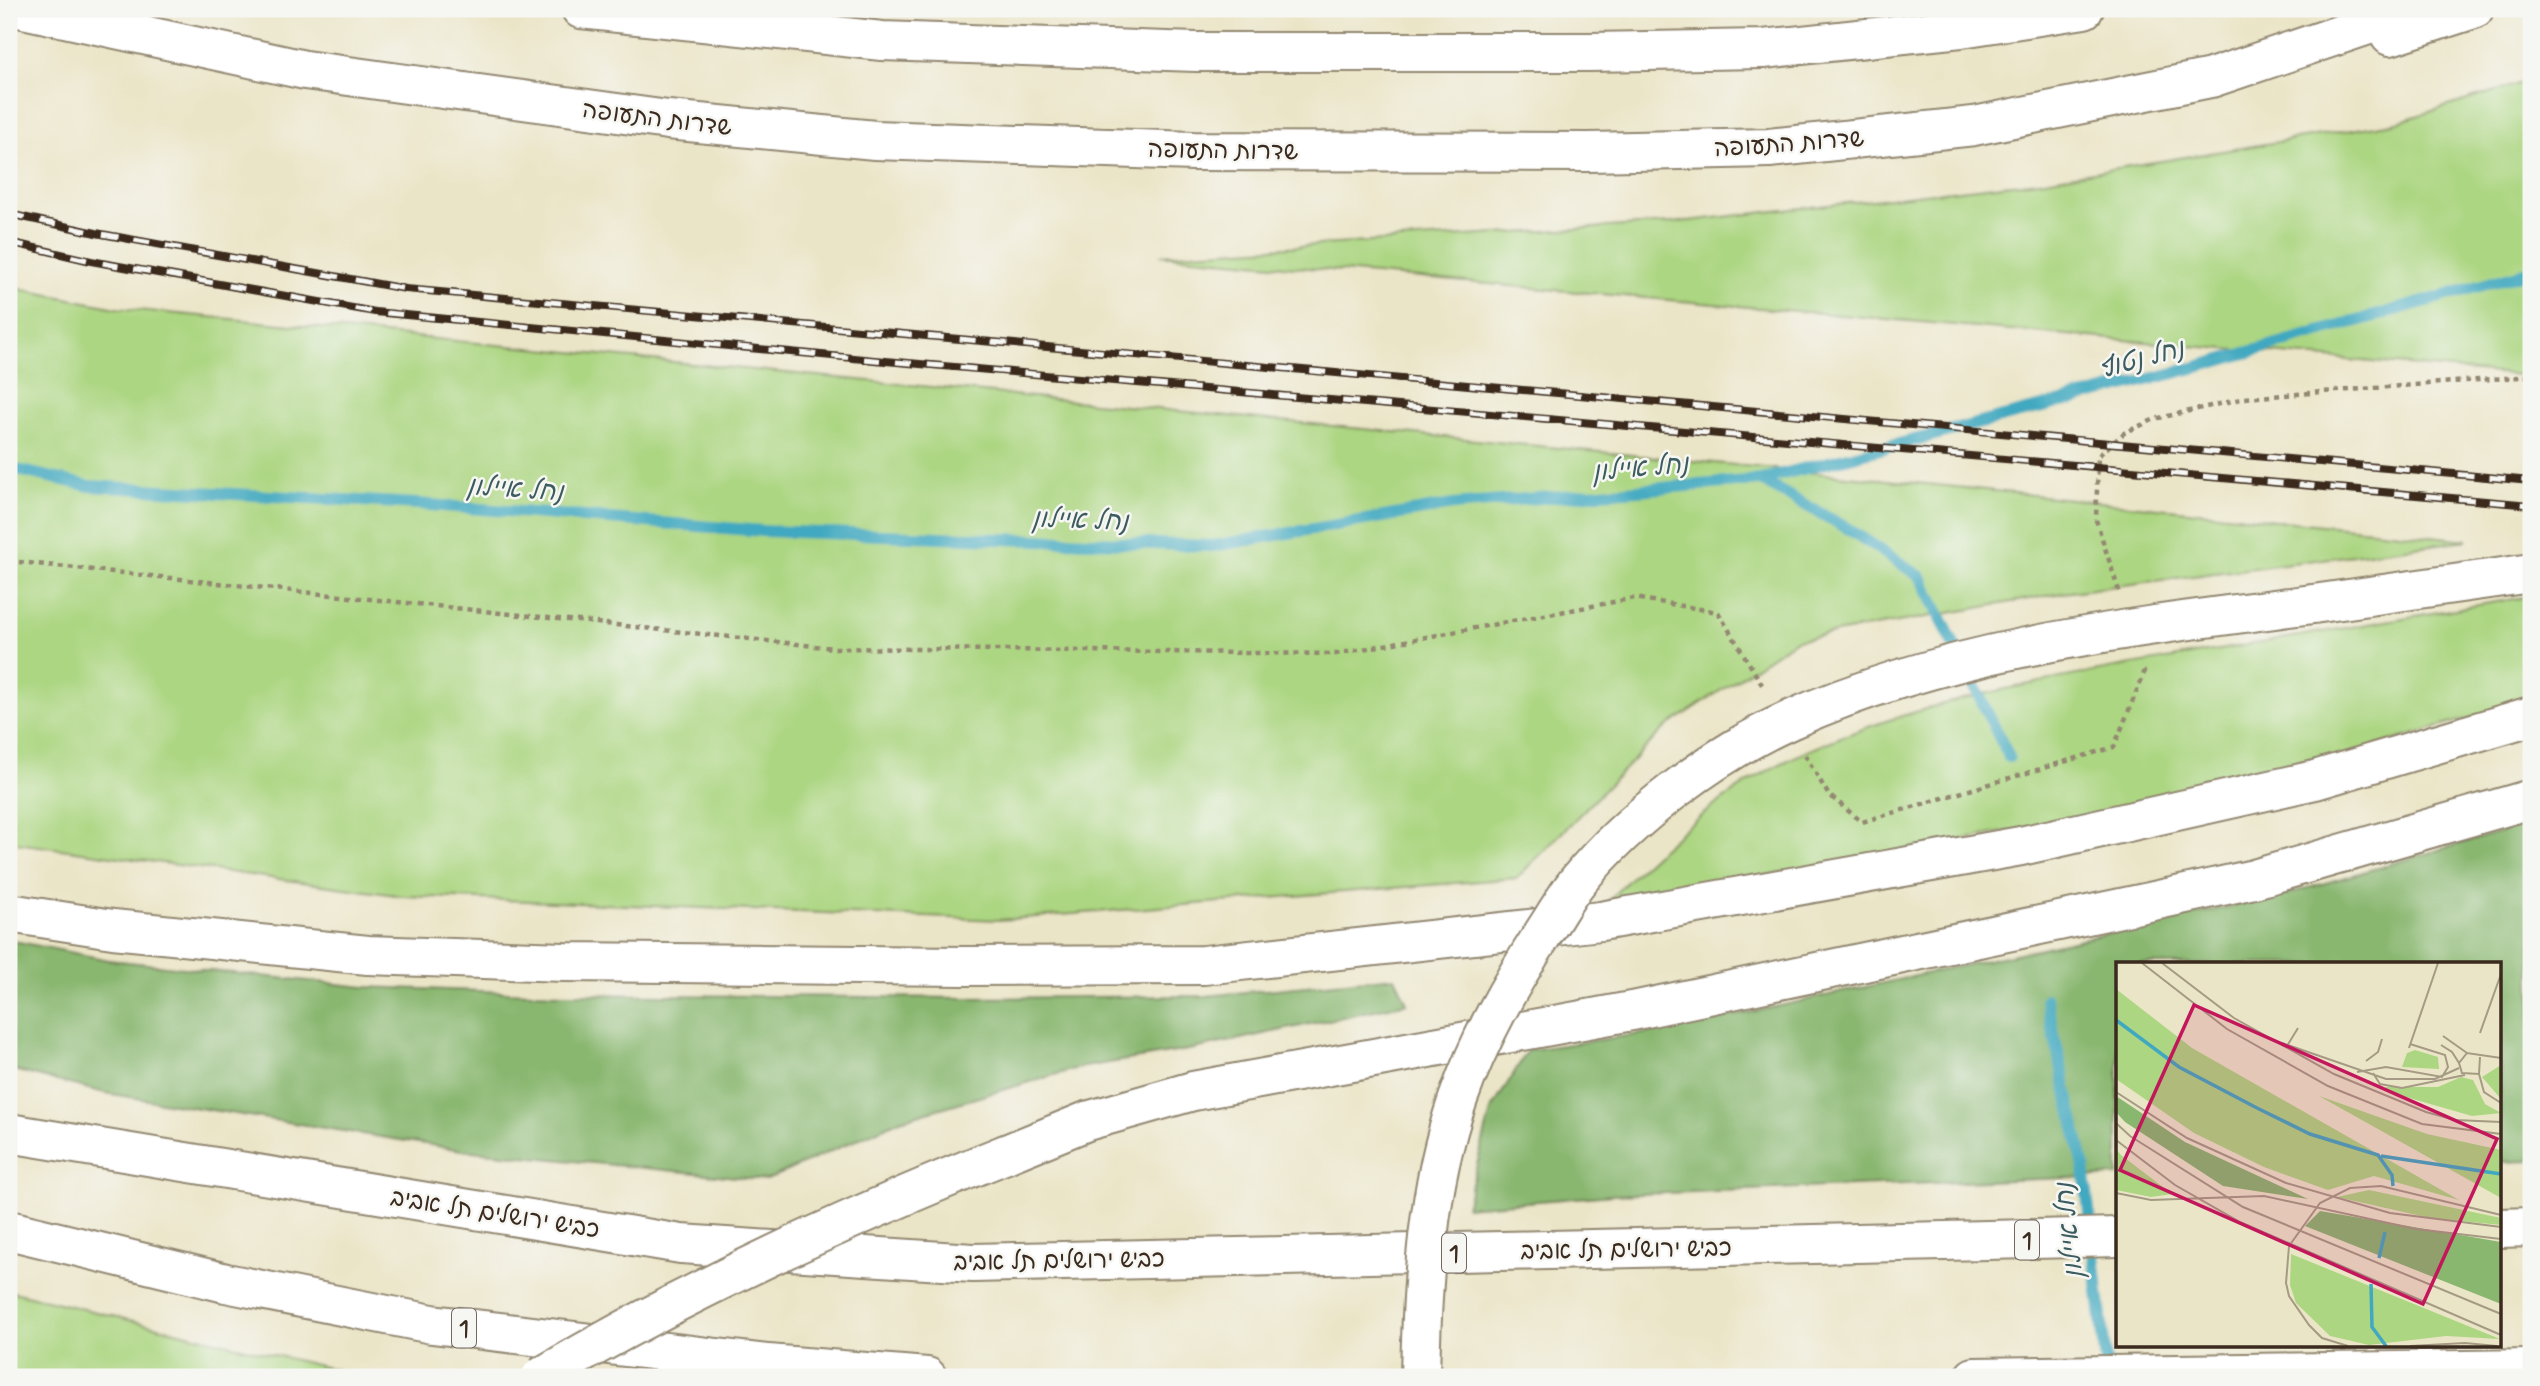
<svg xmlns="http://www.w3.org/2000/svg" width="2540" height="1386" font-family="Mynerve,'Playpen Sans Hebrew',sans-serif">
  <rect width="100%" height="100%" fill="#f6f6f2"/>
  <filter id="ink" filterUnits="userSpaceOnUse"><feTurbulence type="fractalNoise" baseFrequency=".0143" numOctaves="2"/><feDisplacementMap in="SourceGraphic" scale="14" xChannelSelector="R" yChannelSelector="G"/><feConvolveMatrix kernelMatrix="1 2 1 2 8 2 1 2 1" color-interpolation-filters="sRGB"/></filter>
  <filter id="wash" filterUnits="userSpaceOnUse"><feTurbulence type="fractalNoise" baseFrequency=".00686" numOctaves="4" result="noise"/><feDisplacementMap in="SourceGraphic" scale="28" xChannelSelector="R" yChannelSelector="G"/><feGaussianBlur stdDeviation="1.57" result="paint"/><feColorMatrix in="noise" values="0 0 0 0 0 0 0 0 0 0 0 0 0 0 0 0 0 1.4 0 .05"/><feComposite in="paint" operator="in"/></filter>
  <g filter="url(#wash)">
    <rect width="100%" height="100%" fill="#ebe5c7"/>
    <!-- green -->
    <path fill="#acd681" stroke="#748050" stroke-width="2" d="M2531,80V376L1160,255L1671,223L2038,181L2394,123Z
      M9,287L117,308L1868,478L2468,540L2063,593L1796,640L1666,727L1517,878L999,920L403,896L9,842Z
      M2531,596V700L2321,762L2094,816L1605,904C1662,845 1728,786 1805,752C1924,699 2051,679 2178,657C2295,637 2413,616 2531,596Z
      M9,1291L366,1377H9Z"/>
    <!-- forest -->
    <path fill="#89b76f" stroke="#627046" stroke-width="2" d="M2531,823V1161L2500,1162V964H2118V1176L1613,1195L1466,1207L1491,1111L1528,1050L1675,1029L2291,893Z
      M9,940L109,960L365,987L563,994L965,998L1206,996L1395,977L1407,1003L1194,1049L1078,1068L900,1120L767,1180L462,1150L105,1093L9,1069Z"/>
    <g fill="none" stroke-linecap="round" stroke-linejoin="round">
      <!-- stream -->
      <path stroke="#40a8c0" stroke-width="12" d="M9,468L89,486L417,504L763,531L1213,546L1453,505L1760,480L1847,528L1921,577L2009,757
        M1760,480L2197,367L2531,271
        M2046,999L2084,1167L2107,1371"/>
    </g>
  </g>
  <g filter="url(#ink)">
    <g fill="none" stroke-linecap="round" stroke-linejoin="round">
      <!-- major casing -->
      <g stroke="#938872" stroke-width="42">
        <path id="major" d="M23,9L305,70L668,120L875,140L1193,151L1589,152L1769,148L1974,126L2211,78L2416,9
          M581,9L882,41L1196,52H1589L1763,49L1961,28L2084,9
          M2390,36L2474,9"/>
      </g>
      <!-- highway casing -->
      <g stroke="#938872" stroke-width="42">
        <path id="highway" d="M2313,604L2531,573
          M9,913L113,929L368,955L564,962L965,966L1204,965L1601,921L2021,846L2315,780L2531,716
          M9,1133L681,1244L973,1263L2118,1237
          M1006,1154L1087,1121L1193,1091L1637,1010L2149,902L2254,879L2531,799
          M2500,1228L2531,1227
          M9,1230L226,1283L432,1324L768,1364L927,1377
          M1974,1377L2531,1369"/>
      </g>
      <!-- path -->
      <path stroke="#938872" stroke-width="4.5" stroke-dasharray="5 5" stroke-linecap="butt" d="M9,561L834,648L1336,654L1635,598L1718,612L1764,688
        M2119,591L2096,520L2098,456L2124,433L2155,419L2245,398L2531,376
        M1805,755L1828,794L1862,822L2114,747L2144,673L2142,666"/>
      <!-- major -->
      <use href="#major" stroke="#fff" stroke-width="38"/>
      <!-- highway -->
      <use href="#highway" stroke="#fff" stroke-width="38"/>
      <!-- rail casing -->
      <g stroke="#3b2a1e" stroke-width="8">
        <path id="rail" d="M9,214L96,233L406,289L2531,481
          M9,242L91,261L375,312L874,360L2531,505"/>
      </g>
      <!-- rail -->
      <use href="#rail" stroke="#f6f6f2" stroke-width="5" stroke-dasharray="16" stroke-linecap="butt"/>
      <!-- highway-bridge casing -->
      <g stroke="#938872" stroke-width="42" stroke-linecap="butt">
        <path id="highway-bridge" d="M541,1377C690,1289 846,1218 1006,1154
          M1420,1377C1422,1284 1427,1188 1458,1099C1479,1039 1510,985 1544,932C1555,916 1565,897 1577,882C1629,818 1716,753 1790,720C1954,646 2137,627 2313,604"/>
      </g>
      <!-- highway-bridge -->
      <use href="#highway-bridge" stroke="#fff" stroke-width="38"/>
    </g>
  </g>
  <g text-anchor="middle" stroke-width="5" stroke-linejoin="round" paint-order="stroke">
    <!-- shield labels -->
    <g fill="#f6f6f2" stroke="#73675e" stroke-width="2">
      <rect x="2015" y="1220.5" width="24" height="39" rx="5"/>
      <rect x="1442" y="1233.5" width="24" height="39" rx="5"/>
      <rect x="452" y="1308.5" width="24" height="39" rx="5"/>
    </g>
    <g font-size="23" font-weight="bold" fill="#3b2a1e">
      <text x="2027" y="1248">1</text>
      <text x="1454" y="1261">1</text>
      <text x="464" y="1336">1</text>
    </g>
    <!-- street labels -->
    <g font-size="24" fill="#3b2a1e" stroke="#f6f6f2">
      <text transform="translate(657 118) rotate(7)" y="8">שדרות התעופה</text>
      <text transform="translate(1789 143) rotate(-4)" y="8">שדרות התעופה</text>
      <text transform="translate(1223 150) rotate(1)" y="8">שדרות התעופה</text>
      <text transform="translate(495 1213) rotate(9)" y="8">כביש ירושלים תל אביב</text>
      <text transform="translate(1626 1249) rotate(-1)" y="8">כביש ירושלים תל אביב</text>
      <text transform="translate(1059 1260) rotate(-1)" y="8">כביש ירושלים תל אביב</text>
    </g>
    <!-- water labels -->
    <g font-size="26" font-style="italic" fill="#3d5c5f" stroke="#f6f6f2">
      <text transform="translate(2141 358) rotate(-15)" y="9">נחל נטוף</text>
      <text transform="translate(1640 467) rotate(-5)" y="9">נחל איילון</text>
      <text transform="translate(515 488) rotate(4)" y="9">נחל איילון</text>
      <text transform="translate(1080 519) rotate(2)" y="9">נחל איילון</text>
      <text transform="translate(2068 1231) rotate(-96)" y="9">נחל איילון</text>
    </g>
  </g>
  <!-- overview -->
  <g transform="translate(2116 962)">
    <rect width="385" height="385" fill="#ebe5c7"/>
    <path d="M0,27L76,86L343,238L258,214L212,228L148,205L78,171L0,117ZM299,88L322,95L323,107L286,105L291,91ZM385,103V137L366,115ZM345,115L357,118L369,142L385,151L356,154L276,131L269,125H322ZM203,134L311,172L385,188V236ZM0,187L5,193L56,232L35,235L0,228ZM253,228L385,256V263L314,256L221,235ZM175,292L384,377L330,374L253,383L214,374L180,341L174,323Z" fill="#acd681"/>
    <path d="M0,134L69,180L192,237L107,224L9,160L0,150ZM204,249L385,280V342L189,264Z" fill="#89b76f"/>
    <path fill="none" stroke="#40a8c0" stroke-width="3.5" d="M0,58L63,105L141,146L194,172L262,193L276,213L277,224M265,194L385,212M263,296L269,270M255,322L256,365L270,384"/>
    <path fill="none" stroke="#a59a83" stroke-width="2" d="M26,1L111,67L212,124L306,162L385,172M46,1L118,56L218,112L310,150L339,158L385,160M364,71L385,12M327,74L351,91M166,81L270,117H319L343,106M325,83L336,90L343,101M171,84L182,66M293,86L322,1M364,95L363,112L346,111L343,101L351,91L385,96M250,99L262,90L266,77M241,110L270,105L326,115L332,105L329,93L294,82M257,111L264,122L286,126L349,113M363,112L368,130L385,141M0,130L71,176L170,221L274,251L385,265M0,161L14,174L127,245L385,352M0,178L59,223L124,260L385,373M0,231L35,238L148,234L300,267L385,277M232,384L206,376L193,363L173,334L170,321L173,284L204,241L234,226L265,224L385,253M294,384L349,381L381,384"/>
    <path fill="#c2185b" fill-opacity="0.15" stroke="#c2185b" stroke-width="3.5" d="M78,43L381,177L307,342L4,208Z"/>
    <rect width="385" height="385" fill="none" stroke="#3b2a1e" stroke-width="3.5"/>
  </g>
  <!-- margin -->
  <rect width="2540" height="1386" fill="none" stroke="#f6f6f2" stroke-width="35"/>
</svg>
